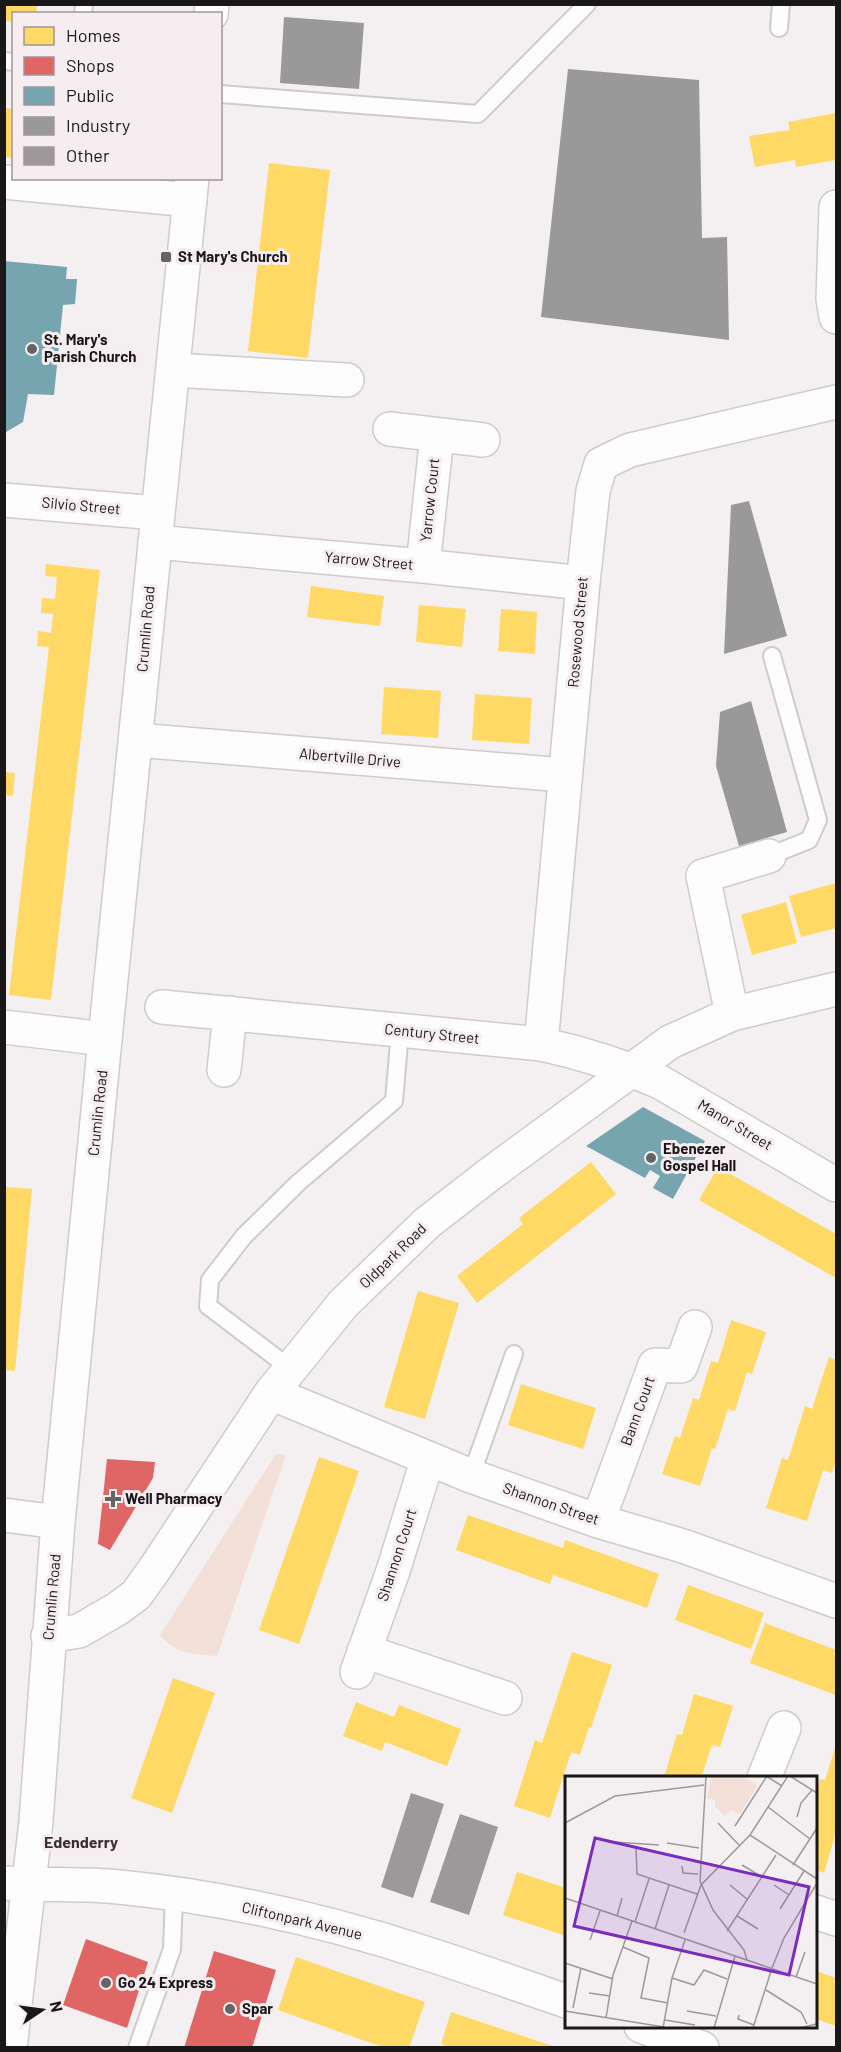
<svg xmlns="http://www.w3.org/2000/svg" width="841" height="2052" font-family="Barlow,sans-serif">
  <rect width="100%" height="100%" fill="#f4eff1"/>
  <!-- green -->
  <path fill="#f2e0d8" d="M276,1454L286,1455L217,1656C194,1654 175,1654 160,1635Z"/>
  <!-- homes -->
  <path fill="#ffd966" d="M4,4H37L36,14H14V22L4,21Z
    M4,108L14,109V158L4,157Z
    M836,113V160L796,167L795,160L755,167L749,136L790,130L788,122Z
    M269,163L330,170L308,358L248,351Z
    M46,564L100,570L51,1000L9,995L49,647L37,646L38,631L51,633L53,614L41,613L42,598L55,599L57,577L45,576Z
    M311,586L384,596L380,626L307,617Z
    M419,605L466,609L462,647L416,642Z
    M501,609L537,612L535,654L498,651Z
    M384,687L441,691L438,738L381,734Z
    M475,694L532,698L529,744L472,740Z
    M4,772L15,773L13,796L4,795Z
    M836,883V928L801,937L789,896Z
    M786,902L797,943L752,955L741,915Z
    M591,1162L616,1194L477,1303L457,1276L523,1224L519,1218Z
    M718,1167L836,1234V1278L699,1200Z
    M4,1187L32,1189L15,1371L4,1370Z
    M418,1291L459,1303L425,1419L384,1407Z
    M731,1320L766,1332L752,1374L747,1372L735,1411L728,1409L715,1449L712,1448L700,1486L662,1474L675,1436L680,1438L693,1398L699,1400L711,1361L718,1363Z
    M829,1357L836,1360V1461L832,1473L823,1470L807,1521L766,1508L782,1458L788,1460L805,1406L812,1409Z
    M521,1384L596,1408L583,1449L508,1425Z
    M319,1457L359,1471L299,1644L259,1630Z
    M468,1515L563,1548L565,1540L659,1574L647,1608L553,1575L550,1584L456,1550Z
    M688,1585L764,1613L751,1649L675,1620Z
    M765,1623L836,1650V1695L750,1663Z
    M572,1652L612,1665L591,1728L589,1727L580,1755L571,1752L550,1818L514,1806L535,1740L542,1743Z
    M173,1678L215,1693L172,1813L131,1798Z
    M694,1694L733,1706L720,1747L712,1745L701,1778H654L655,1774L664,1777L677,1734L682,1735Z
    M356,1702L394,1717L399,1705L461,1729L447,1766L385,1742L382,1751L343,1736Z
    M836,1745V1833L824,1873L816,1870V1793L820,1779L825,1780Z
    M517,1872L566,1888V1936L503,1915Z
    M296,1957L425,2002L409,2048H385L278,2010Z
    M816,1971L836,1978V2026L816,2019Z
    M451,2012L556,2047V2048H451L441,2044Z"/>
  <!-- shops -->
  <path fill="#e06666" d="M107,1459L155,1462L153,1478L110,1550L98,1544Z
    M86,1939L148,1962L127,2028L63,2005Z
    M214,1951L276,1970L252,2048H184Z"/>
  <!-- public -->
  <path fill="#76a5af" d="M4,261L67,267L66,279H77L75,304L63,305L54,395L28,394L23,422L6,432Z
    M643,1107L705,1141L673,1199L653,1188L660,1176L650,1170L645,1178L586,1146Z"/>
  <!-- industry -->
  <path fill="#999" d="M284,17L364,23L359,89L280,83Z
    M568,69L699,80L702,238L727,237L729,340L541,317Z
    M749,501L787,636L724,654L731,505Z
    M751,701L787,832L739,846L716,766L720,712Z"/>
  <!-- building -->
  <path fill="#9d999b" d="M411,1793L444,1804L413,1898L381,1887Z
    M460,1814L498,1827L469,1915L430,1902Z"/>
  <g fill="none" stroke-linecap="round" stroke-linejoin="round">
    <!-- service casing -->
    <g stroke="#cfcbcd" stroke-width="20">
      <path id="service" d="M83,14L84,4
        M779,28L781,4
        M4,61L14,62
        M220,94L478,114L587,4
        M769,856L809,840L818,820L772,656
        M291,1369L208,1306L210,1280L244,1236L298,1183L394,1101L400,1031
        M471,1476L514,1354
        M137,2048L172,1949L174,1894"/>
    </g>
    <!-- minor casing -->
    <g stroke="#cfcbcd" stroke-width="36">
      <path id="minor" d="M4,182L190,200
        M836,207L833,299L836,317
        M173,370L347,380
        M390,429L483,440
        M4,500L157,513
        M155,542L423,566L583,583
        M423,566L437,435
        M136,740L565,775
        M162,1007L541,1044C582,1053 621,1065 660,1082L836,1185
        M732,1014L703,876L769,856
        M4,1027L105,1039
        M541,1044L583,583L593,491L601,464L630,450L836,402
        M224,1070L230,1013
        M271,1393L471,1476L598,1521L683,1546L836,1601
        M4,1515L58,1522
        M598,1521L655,1365L681,1366L695,1327
        M364,1651L505,1698
        M357,1672L393,1571L428,1458
        M764,1778L784,1728
        M816,1912L836,1919"/>
    </g>
    <!-- tertiary casing -->
    <g stroke="#cfcbcd" stroke-width="36">
      <path id="tertiary" d="M28,1884C59,1885 89,1884 119,1887C222,1897 327,1921 425,1953C472,1968 519,1985 566,2001
        M641,2026L702,2048"/>
    </g>
    <!-- secondary casing -->
    <g stroke="#cfcbcd" stroke-width="36">
      <path id="secondary" d="M48,1636L79,1631L117,1609L136,1595L154,1570L271,1393L343,1304L427,1223L490,1174L670,1042L732,1014L836,989
        M4,1883L28,1884"/>
    </g>
    <!-- primary casing -->
    <g stroke="#cfcbcd" stroke-width="36">
      <path id="primary" d="M211,14L212,4
        M10,2048L36,1821L58,1522L105,1039L192,178"/>
    </g>
    <!-- service -->
    <use href="#service" stroke="#fdfdfd" stroke-width="16"/>
    <!-- minor -->
    <use href="#minor" stroke="#fdfdfd" stroke-width="33"/>
    <!-- tertiary -->
    <use href="#tertiary" stroke="#fdfdfd" stroke-width="33"/>
    <!-- secondary -->
    <use href="#secondary" stroke="#fdfdfd" stroke-width="33"/>
    <!-- primary -->
    <use href="#primary" stroke="#fdfdfd" stroke-width="33"/>
  </g>
  <!-- markers -->
  <g fill="#666364" stroke="#f6edf0" stroke-width="2">
    <rect x="160" y="251" width="12" height="12" rx="3"/>
    <circle cx="32" cy="349" r="6"/>
    <circle cx="651" cy="1158" r="6"/>
    <path d="M110 1490h6v6h6v6h-6v6h-6v-6h-6v-6h6z"/>
    <circle cx="106" cy="1983" r="6"/>
    <circle cx="230" cy="2009" r="6"/>
  </g>
  <g text-anchor="middle" stroke-width="6" stroke-linejoin="round" paint-order="stroke">
    <!-- poi labels -->
    <g font-size="15" font-weight="bold" fill="#1a1718" stroke="#f6edf0" text-anchor="start">
      <text x="178" y="262">St Mary's Church</text>
      <text x="44" y="345">St. Mary's<tspan x="44" dy="17">Parish Church</tspan></text>
      <text x="663" y="1154">Ebenezer<tspan x="663" dy="17">Gospel Hall</tspan></text>
      <text x="125" y="1504">Well Pharmacy</text>
      <text x="118" y="1988">Go 24 Express</text>
      <text x="242" y="2014">Spar</text>
    </g>
    <!-- street labels -->
    <g font-size="15" fill="#1a1718" stroke="#f6edf0">
      <text transform="translate(430 500) rotate(-84)" y="5">Yarrow Court</text>
      <text transform="translate(81 506) rotate(5)" y="5">Silvio Street</text>
      <text transform="translate(369 561) rotate(5)" y="5">Yarrow Street</text>
      <text transform="translate(146 629) rotate(-85)" y="5">Crumlin Road</text>
      <text transform="translate(578 632) rotate(-85)" y="5">Rosewood Street</text>
      <text transform="translate(350 758) rotate(5)" y="5">Albertville Drive</text>
      <text transform="translate(432 1034) rotate(6)" y="5">Century Street</text>
      <text transform="translate(98 1113) rotate(-84)" y="5">Crumlin Road</text>
      <text transform="translate(735 1125) rotate(31)" y="5">Manor Street</text>
      <text transform="translate(393 1256) rotate(-44)" y="5">Oldpark Road</text>
      <text transform="translate(638 1411) rotate(-70)" y="5">Bann Court</text>
      <text transform="translate(551 1504) rotate(19)" y="5">Shannon Street</text>
      <text transform="translate(397 1555) rotate(-72)" y="5">Shannon Court</text>
      <text transform="translate(52 1597) rotate(-85)" y="5">Crumlin Road</text>
      <text transform="translate(302 1921) rotate(13)" y="5">Cliftonpark Avenue</text>
    </g>
    <!-- neighbourhood labels -->
    <g font-size="16" font-weight="bold" fill="#383134" stroke="#f6edf0">
      <text x="81" y="1848">Edenderry</text>
    </g>
  </g>
  <!-- overview -->
  <g transform="translate(565 1776)">
    <rect width="252" height="252" fill="#f4eff1"/>
    <path d="M146,0H179L192,10L175,38L166,34L160,40L150,30V24L142,23Z" fill="#f2e0d8"/>
    <path fill="none" stroke="#9d999a" stroke-width="1.5" d="M141,0L135,105L148,134L179,174L182,184M201,0L217,10M225,0L252,17M203,31L245,63M232,41L236,27L247,14M0,47L50,20L139,9M153,47L174,69M170,50L202,0M185,59L252,103M49,66L94,69M102,67L134,72M71,70L72,98L132,118M177,89L197,101M228,89L252,52M117,90L118,97L133,98M165,109L183,124M209,109L224,119M0,122L252,208M215,133L239,95M52,140L57,122M172,140L193,153M70,146L84,103M90,153L104,109M162,155L211,79M119,157L136,109L185,59L223,0M25,164L35,135M58,171L84,182L76,222L103,227M0,187L48,203M207,192L219,162L252,107M231,201L240,176M107,202L129,209L139,194L162,203M201,214L236,236L242,248M24,217L45,220M8,232L16,192M0,235L99,251M122,235L151,240M174,239L173,243L189,249M41,242L48,199L67,145M100,244L130,249M98,252L107,202L120,164M149,252L170,180M188,252L207,192M234,252L252,248"/>
    <path fill="#7b2cbf" fill-opacity="0.15" stroke="#7b2cbf" stroke-width="3" d="M30,62L244,111L224,199L9,150Z"/>
    <rect width="252" height="252" fill="none" stroke="#1a1718" stroke-width="3"/>
  </g>
  <!-- border -->
  <rect width="841" height="2052" fill="none" stroke="#1a1718" stroke-width="12"/>
  <!-- legend -->
  <rect x="12" y="12" width="210" height="168" fill="#f6edf0" stroke="#9e979a" stroke-width="1.5"/>
  <rect x="24" y="27" width="30" height="18" fill="#ffd966" stroke="#9e979a" stroke-width="1.5"/>
  <text x="66" y="42" font-size="18" fill="#1a1718">Homes</text>
  <rect x="24" y="57" width="30" height="18" fill="#e06666" stroke="#9e979a" stroke-width="1.5"/>
  <text x="66" y="72" font-size="18" fill="#1a1718">Shops</text>
  <rect x="24" y="87" width="30" height="18" fill="#76a5af" stroke="#9e979a" stroke-width="1.5"/>
  <text x="66" y="102" font-size="18" fill="#1a1718">Public</text>
  <rect x="24" y="117" width="30" height="18" fill="#999999" stroke="#9e979a" stroke-width="1.5"/>
  <text x="66" y="132" font-size="18" fill="#1a1718">Industry</text>
  <rect x="24" y="147" width="30" height="18" fill="#9d999b" stroke="#9e979a" stroke-width="1.5"/>
  <text x="66" y="162" font-size="18" fill="#1a1718">Other</text>
  <!-- north arrow -->
  <g transform="translate(42 2010) rotate(77)" stroke="#f6edf0" stroke-width="4.5" paint-order="stroke">
  <path d="M0-4.5L10 22L0 15L-10 22Z" fill="#1a1718"/>
  <text y="-9" font-size="16" font-weight="bold" text-anchor="middle" fill="#1a1718">N</text>
  </g>
</svg>
